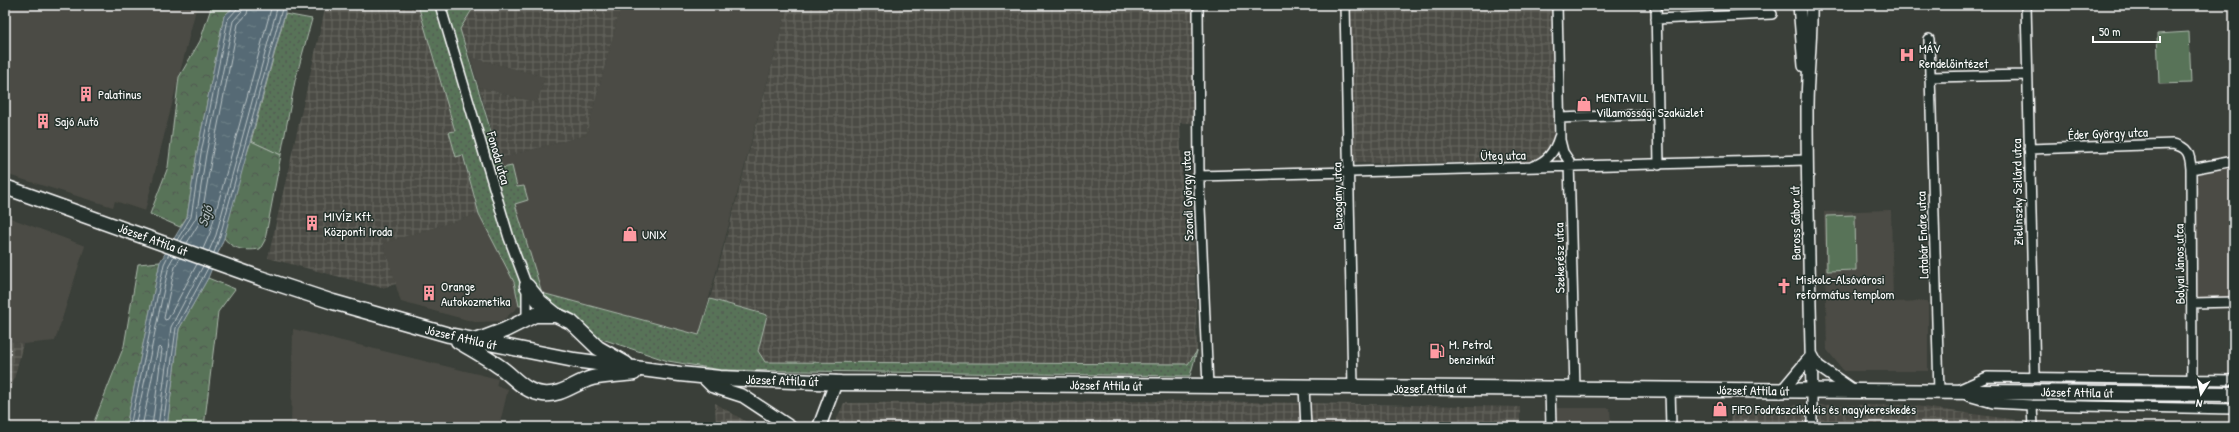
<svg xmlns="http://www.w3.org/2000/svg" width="2239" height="432" font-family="'Patrick Hand',sans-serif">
  <defs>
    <pattern id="industrial-grid" width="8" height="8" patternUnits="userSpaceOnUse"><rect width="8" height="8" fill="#4c4c45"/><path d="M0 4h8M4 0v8" fill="none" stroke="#676761"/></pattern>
    <pattern id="grass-dots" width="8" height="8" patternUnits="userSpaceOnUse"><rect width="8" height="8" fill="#597359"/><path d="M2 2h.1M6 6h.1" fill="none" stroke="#515a51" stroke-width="1.8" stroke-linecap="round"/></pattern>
    <pattern id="forest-crowns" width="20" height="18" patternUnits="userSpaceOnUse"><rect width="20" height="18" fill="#597359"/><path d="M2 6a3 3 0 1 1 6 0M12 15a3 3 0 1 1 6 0" fill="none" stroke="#515a51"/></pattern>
    <pattern id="water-ripples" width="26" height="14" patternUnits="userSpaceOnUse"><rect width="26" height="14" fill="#566b74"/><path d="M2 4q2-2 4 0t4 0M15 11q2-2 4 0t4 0" fill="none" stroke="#6f8189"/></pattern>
  </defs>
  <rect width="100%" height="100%" fill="#3a3f39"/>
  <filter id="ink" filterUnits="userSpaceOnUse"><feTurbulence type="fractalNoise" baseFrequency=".025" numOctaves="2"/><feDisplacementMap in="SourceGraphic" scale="8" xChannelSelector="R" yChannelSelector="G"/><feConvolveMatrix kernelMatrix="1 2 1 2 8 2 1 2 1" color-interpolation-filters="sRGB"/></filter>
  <g filter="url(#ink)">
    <!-- built -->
    <path fill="#4c4c45" d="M5,5H197L145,211L115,201L113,207L5,174Z
      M617,5H788L699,335L542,293L515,204L524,186L517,187L512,166L502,168L500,158L586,135L620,10Z
      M470,57L545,77L537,103L479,87Z
      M2234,167V299L2197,300L2193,175Z
      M1891,210L1893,302L1928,301V371H1844L1827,350L1824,212Z
      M479,214L514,282L519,306L502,321L475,322L401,302L383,243Z
      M5,216L85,246L55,341L23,344L5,340Z
      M293,329L498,379L496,386L508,389L499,427H291Z
      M1557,408H1610L1611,427H1557Z"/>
    <!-- industrial -->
    <path fill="url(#industrial-grid)" d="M326,5H418L455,131L449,132L457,157L462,155L479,214L383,243L396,284L382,288L268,258Z
      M475,5H617L620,10L586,135L500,158L479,87L537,103L545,77L470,57L460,29Z
      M788,5H1193L1195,123H1180L1183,199H1193L1197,351L1188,364L765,362L758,351L767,315L710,299Z
      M1351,5H1551L1554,130L1553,141L1548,149L1537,159L1522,162L1353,163Z
      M5,340L23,344L5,415Z
      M1197,401L1520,407V427H833L844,403Z
      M715,403L755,427H716Z
      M1812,405H1908L2016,420V427H1730L1731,406Z"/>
    <!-- grass -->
    <path fill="url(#grass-dots)" stroke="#acb9ac" d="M418,5H475L460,29L502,168L512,166L517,187L524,186L528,200L515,204L542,293L699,335L710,299L767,315L758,351L765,362L1188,364L1197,351L1190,376L721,370L668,361L599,338L570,312L552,305L519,306L514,282L479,214L463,155L456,157L449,132L455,131Z
      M285,14L312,19L295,81L281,155L251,141Z"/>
    <!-- forest -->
    <path fill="url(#forest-crowns)" stroke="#acb9ac" d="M212,5L233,8L224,16L197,153L187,217L180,227L150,214L168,167L179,77L200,41Z
      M251,141L281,155L265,240L260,249C246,251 233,250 224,238L236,187Z
      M160,262L126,427H92L124,346L138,264Z
      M208,278L235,289L218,312L204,427H167L179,329Z"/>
    <!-- pitch -->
    <path fill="#597359" stroke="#acb9ac" d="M2189,32L2191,83L2159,84L2157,34Z
      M1855,215L1856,270L1827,271L1826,216Z"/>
    <!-- water -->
    <path fill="url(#water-ripples)" stroke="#9aa6ac" d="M236,5H287L224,238L208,278L179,329L167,427H126L160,262L187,217L197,153L224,16Z"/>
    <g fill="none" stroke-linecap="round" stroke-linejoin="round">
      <!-- shore -->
      <path stroke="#bbc4c7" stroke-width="1" d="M177,240L191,217L201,153L228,19L237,9L238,5
        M181,241L196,218L206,154L233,21L242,11L243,5
        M187,243L201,220L212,155L238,24L247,14L249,5
        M203,249L210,233L272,5
        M209,251L216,235L278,5
        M214,253L220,236L283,5
        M180,258L175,267L164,318L165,320L168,319L197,264
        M130,427L164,264L169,254
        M135,427L169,265L174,256
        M142,427L158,348L160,347L162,349L152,427
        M158,427L171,327L203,266
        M163,427L176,328L208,268"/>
      <!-- minor casing -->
      <g stroke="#fff" stroke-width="12">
        <path id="minor" d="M440,5L509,238L527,286V318
          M1198,5L1199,185L1208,386
          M1345,5L1353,387
          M1557,5L1560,140L1563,152L1569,161L1575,389
          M1656,5L1659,165
          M2026,5L2035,378
          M1656,19L1772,14
          M1929,39L1939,392
          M1931,77L2026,75
          M1560,118L1658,114
          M2029,149L2173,144C2188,147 2190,154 2191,169L2192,380
          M1533,166C1547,162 1555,151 1559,137
          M2191,169L2234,161
          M1198,176L1807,160
          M2193,303L2234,302
          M1304,387L1306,427
          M1550,389L1551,427
          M1960,389L1987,377L2234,380
          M1670,390L1671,427
          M1968,396L1993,403L2032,405L2234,409
          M2032,405L2033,427
          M1812,427V391"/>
      </g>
      <!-- tertiary casing -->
      <g stroke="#fff" stroke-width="14">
        <path id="tertiary" d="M1799,5L1804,66
          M1811,5C1812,40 1807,74 1807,108C1807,203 1810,297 1812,391
          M1812,355L1818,366L1854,391
          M1781,392L1812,355"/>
      </g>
      <!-- secondary casing -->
      <g stroke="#fff" stroke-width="15">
        <path id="secondary" d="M702,376L712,386L743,396L790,427
          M819,427L836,382"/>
      </g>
      <!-- primary casing -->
      <g stroke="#fff" stroke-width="17">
        <path id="primary" d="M5,187L260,278L333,302L449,335L574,360L680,374L720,378L841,383L2234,394
          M527,286L540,302L556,315
          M458,341C471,349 484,356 497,365C513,375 523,392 543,394C562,396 574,383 592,378C605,375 620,375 634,373
          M476,341L505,330L535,315H556L571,322L598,348L626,364"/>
      </g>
      <!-- minor -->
      <use href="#minor" stroke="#26332d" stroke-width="9"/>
      <!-- tertiary -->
      <use href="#tertiary" stroke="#26332d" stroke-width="11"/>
      <!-- secondary -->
      <use href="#secondary" stroke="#26332d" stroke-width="12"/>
      <!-- primary -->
      <use href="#primary" stroke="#26332d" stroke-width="14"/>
    </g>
  </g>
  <!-- icons -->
  <defs>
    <g id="hospital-bare" transform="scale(1.2)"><path d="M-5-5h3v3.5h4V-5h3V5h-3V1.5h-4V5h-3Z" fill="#ff9aa2" stroke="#26332d" stroke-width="2.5" paint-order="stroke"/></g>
    <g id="building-bare" transform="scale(1.2)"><path d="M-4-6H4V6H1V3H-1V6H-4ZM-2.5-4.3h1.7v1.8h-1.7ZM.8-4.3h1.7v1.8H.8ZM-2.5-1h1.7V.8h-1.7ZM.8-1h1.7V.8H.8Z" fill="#ff9aa2" stroke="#26332d" stroke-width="2.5" paint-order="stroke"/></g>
    <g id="shop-bare" transform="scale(1.2)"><path d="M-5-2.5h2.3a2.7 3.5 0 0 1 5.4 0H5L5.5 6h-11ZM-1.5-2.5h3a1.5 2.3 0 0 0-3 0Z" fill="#ff9aa2" stroke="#26332d" stroke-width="2.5" paint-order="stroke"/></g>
    <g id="church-bare" transform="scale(1.2)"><path d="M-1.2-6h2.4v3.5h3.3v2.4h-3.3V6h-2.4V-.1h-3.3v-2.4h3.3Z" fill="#ff9aa2" stroke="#26332d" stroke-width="2.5" paint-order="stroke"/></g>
    <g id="fuel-bare" transform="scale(1.2)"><path d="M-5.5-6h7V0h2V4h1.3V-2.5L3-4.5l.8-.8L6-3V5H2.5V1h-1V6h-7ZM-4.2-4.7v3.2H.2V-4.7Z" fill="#ff9aa2" stroke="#26332d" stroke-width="2.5" paint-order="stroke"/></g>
  </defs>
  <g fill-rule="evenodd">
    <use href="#hospital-bare" x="1907" y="55"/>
    <use href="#building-bare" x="86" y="94"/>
    <use href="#shop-bare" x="1584" y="104"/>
    <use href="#building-bare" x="43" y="121"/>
    <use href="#building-bare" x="312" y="223"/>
    <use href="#shop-bare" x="630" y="234"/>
    <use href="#church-bare" x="1784" y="286"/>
    <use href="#building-bare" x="429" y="293"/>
    <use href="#fuel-bare" x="1437" y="351"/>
    <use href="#shop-bare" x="1720" y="409"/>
  </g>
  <g text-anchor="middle" stroke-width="3" stroke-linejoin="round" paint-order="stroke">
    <!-- poi labels -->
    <g font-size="13" fill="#fff" stroke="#26332d" text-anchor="start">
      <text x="1919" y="53">MÁV<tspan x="1919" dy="15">Rendelőintézet</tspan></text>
      <text x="98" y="99">Palatinus</text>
      <text x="1596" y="102">MENTAVILL<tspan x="1596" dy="15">Villamossági Szaküzlet</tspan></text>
      <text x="55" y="126">Sajó Autó</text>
      <text x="324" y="221">MIVÍZ Kft.<tspan x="324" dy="15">Központi Iroda</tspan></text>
      <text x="642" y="239">UNIX</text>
      <text x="1796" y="284">Miskolc-Alsóvárosi<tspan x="1796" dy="15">református templom</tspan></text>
      <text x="441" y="291">Orange<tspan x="441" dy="15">Autokozmetika</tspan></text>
      <text x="1449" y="349">M. Petrol<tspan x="1449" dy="15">benzinkút</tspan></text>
      <text x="1732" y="414">FIFO Fodrászcikk kis és nagykereskedés</text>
    </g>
    <!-- street labels -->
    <g font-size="13" fill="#fff" stroke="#26332d">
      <text transform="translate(2108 133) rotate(-2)" y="5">Éder György utca</text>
      <text transform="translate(1503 155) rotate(-1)" y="5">Üteg utca</text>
      <text transform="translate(499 158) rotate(74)" y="5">Fonoda utca</text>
      <text transform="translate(2017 192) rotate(-91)" y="5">Zielinszky Szilárd utca</text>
      <text transform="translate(1187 196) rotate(-92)" y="5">Szondi György utca</text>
      <text transform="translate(1337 196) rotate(-91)" y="5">Buzogány utca</text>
      <text transform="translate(1795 223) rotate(-91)" y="5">Baross Gábor út</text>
      <text transform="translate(1922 235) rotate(-92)" y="5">Latabár Endre utca</text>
      <text transform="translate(153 239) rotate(20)" y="5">József Attila út</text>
      <text transform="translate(1559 258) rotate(-91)" y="5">Szekerész utca</text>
      <text transform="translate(2179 264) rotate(-91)" y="5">Bolyai János utca</text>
      <text transform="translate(461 337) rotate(13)" y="5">József Attila út</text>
      <text transform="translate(782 380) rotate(2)" y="5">József Attila út</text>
      <text transform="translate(1106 385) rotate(1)" y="5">József Attila út</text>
      <text x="1430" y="393">József Attila út</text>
      <text transform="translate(1753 390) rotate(1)" y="5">József Attila út</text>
      <text transform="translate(2077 392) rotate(1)" y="5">József Attila út</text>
    </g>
    <!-- water labels -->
    <g font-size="14" font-style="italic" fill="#b3bcc0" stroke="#26332d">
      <text transform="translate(205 216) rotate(-73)" y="5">Sajó</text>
    </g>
  </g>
  <!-- margin -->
  <rect width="2239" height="432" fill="none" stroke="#26332d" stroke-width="20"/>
  <rect x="10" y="10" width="2219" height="412" fill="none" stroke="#fff" stroke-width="1.5" filter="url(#ink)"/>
  <!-- north arrow -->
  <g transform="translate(2201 394) rotate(191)" stroke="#26332d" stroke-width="3" paint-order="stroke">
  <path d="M0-3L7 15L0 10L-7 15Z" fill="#ffffff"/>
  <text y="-6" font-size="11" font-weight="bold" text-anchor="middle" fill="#ffffff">N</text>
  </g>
  <!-- scale -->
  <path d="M2093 36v6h67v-6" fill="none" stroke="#ffffff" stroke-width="2"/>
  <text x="2099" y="36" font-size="12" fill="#ffffff" stroke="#26332d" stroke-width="3" paint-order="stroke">50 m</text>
</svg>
